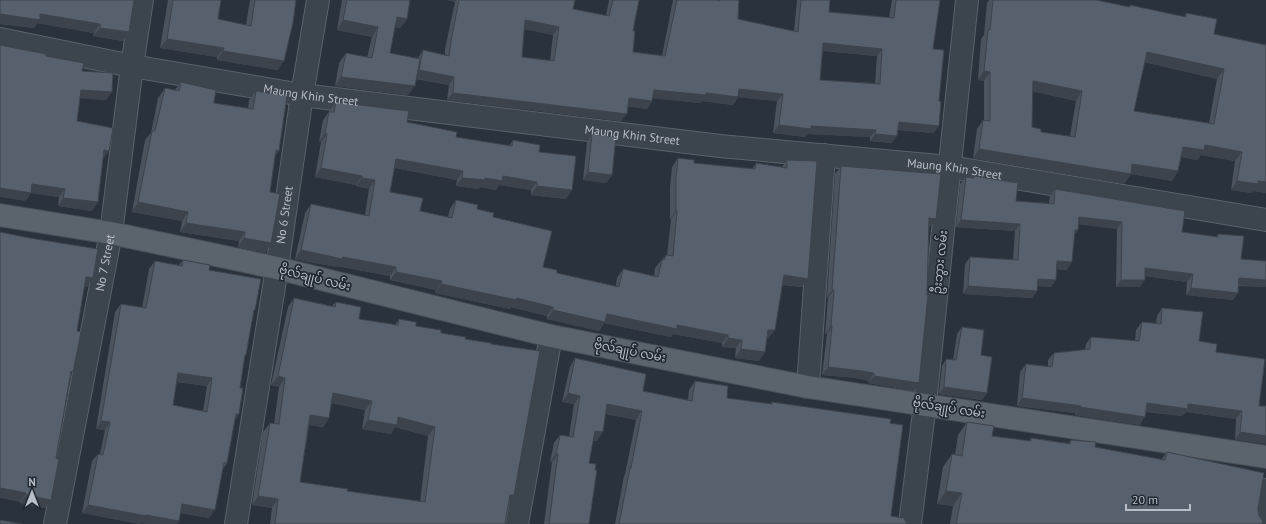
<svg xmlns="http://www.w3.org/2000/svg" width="1266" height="524" font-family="'PT Sans','Noto Sans Myanmar',sans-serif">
  <rect width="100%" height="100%" fill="#29323d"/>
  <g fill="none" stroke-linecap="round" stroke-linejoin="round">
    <!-- minor casing -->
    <g stroke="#5a626b" stroke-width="24">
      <g id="minor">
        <path id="s1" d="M0,39L132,66L302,95L720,146L950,167L1266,220"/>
        <path d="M808,387L824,155"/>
        <path id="s2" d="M55,524L111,233L132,66L142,0"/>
        <path id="s3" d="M236,524L277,268L302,95L318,0"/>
        <path d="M517,524L551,336"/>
        <path d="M910,524L925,404L967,0"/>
        <path d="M1261,524L1266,490"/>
      </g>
    </g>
    <!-- major casing -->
    <g stroke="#464d57" stroke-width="24">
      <path id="major" d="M0,215L111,233L277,268L551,336L808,387L1266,457"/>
    </g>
    <!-- minor -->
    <use href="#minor" stroke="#3c444e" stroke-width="22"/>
    <!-- major -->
    <use href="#major" stroke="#5b636d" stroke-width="22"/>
  </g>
  <!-- wall -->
  <path fill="#4b535e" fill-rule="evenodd" d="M134,0L129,32L123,41L93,36L94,33L37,23L34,28L0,24Z
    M168,0H221L218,19L246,25L250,0H296L278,70L217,60V57L160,48Z
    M342,0H410L407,19L400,28L395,27L390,53L418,58L423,50L445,55V49L455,2L447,0H575L573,9L606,16L609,0H639L633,31V52L662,56L673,0H739L738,19L794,31L797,0H830L829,12L889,18L892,0H940L933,49L939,101V126L933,133L898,130L892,143L870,141V137L808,134L805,137L773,133L777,101L738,97L733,105L702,101L700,103L653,98L652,101L647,109L628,106L621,121L447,100L449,85L416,79L408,95L335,86L339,63L346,53L367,58L372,37L337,30ZM524,29L553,35L550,61L522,57ZM823,51L877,56L875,83L820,80Z
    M989,0H1096L1129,7L1130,5L1184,17L1186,13L1214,34L1266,45V193L1253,191L1252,193L1231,190L1235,161L1201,155L1197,160L1181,157L1178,171L1172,181L1131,174L1124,184L973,158L977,129L983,120H984V81L978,80L981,39L984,35L987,3ZM1144,62L1217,79L1209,123L1134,111ZM1032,91L1076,101L1070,136L1041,132L1032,127Z
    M46,56L82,71L106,100L80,98L77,121L103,159L92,211L58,206L59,197L31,193L25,201Z
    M181,82L214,103L248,108L249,100L256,91L275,156L270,192L271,243L265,253L238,247L239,241L180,232L182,221L132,212L145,140L151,133L158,98L165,88L175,90Z
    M336,102L456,137L509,146L513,140L539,152L572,190L566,199L531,195V190L499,185L496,190L480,187L478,189L456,186L457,180L395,168L390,192L420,211L448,217L450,209L456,200L493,217L543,267L557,273L616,286L617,278L623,269L654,276L655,268L666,255H667L671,219H670V187L672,167L678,158L694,163L752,169L756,163L782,167L787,160L808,279L802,287L782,285L768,339H767L765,352L759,361L735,358L736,348L722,347V343L673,334L671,337L604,323L599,331L547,319V316L511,307L510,309L435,293L436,290L390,280V276L337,266L336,267L295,259L305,213L311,204L365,215L369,189L356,186V185L315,177L321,142H319L323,120Z
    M592,134L612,175L606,183L583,180L587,142Z
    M841,166L936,219L931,226H929L914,391L868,383L869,381L856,378L822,375L827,334H825L828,298H827L835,174Z
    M974,176L1016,201L1049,203L1050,196L1055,189L1182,232L1216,237L1218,234L1266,287L1239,286L1233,300L1186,295L1187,282L1145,276L1140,287H1116L1117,229L1079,224L1078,230L1074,236L1067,270L1056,269L1051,287L1037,286V291L1032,298L963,294L965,264L970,257L1013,260L1015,231L956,227L960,184L966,177L973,178Z
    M0,232L93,278L87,287L84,286L77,331L71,376L45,508L20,503Z
    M183,260L209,270L253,314L246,355L244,358L240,388L239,414L234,421L227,463L223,469L209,518L180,513L179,521L177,524H149L141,523L140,524L82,513L92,461L98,454H100L105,430L96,429L115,312L121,304L142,308L149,269L155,261L179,265ZM176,382L207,386L203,411L173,405Z
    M294,298L332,306L336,302L359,319L395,325L399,319L416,326L465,339L509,503L505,524H270L272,508L252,505L263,432L270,423L274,424L279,387L271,385L288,307ZM331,403L365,410L362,429L391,434L395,427L428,436L420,502L347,491L300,482L309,425L323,427L329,418Z
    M1162,308L1199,341L1216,352L1259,406H1266L1235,440L1236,419L1186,412L1182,416L1146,412L1140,425L1075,415V413L1017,406L1020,372L1026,364L1048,366V360L1054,353L1085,350L1086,344L1091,337L1135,341L1136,330L1142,322L1156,323L1157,316Z
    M962,327L981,355L987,393L982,400L939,394L942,366L946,359L953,360L957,334Z
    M575,358L643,391L688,400L689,390L695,381L727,398L771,404L772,402L890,423L891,516L907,524H615L624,476L625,474L636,420L606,414L597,441L593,440L589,463V524H544L552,462H550L554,443L560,435L569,437L574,404L562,402L570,367Z
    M967,422L992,436L1029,441L1031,438L1068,443L1071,440L1095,447L1161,460L1167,452L1258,509L1259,516L1262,524H950L953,506L937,504L943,467L952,454L955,455L958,435Z"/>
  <!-- shaded-wall -->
  <path fill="#3d434c" d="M447,0H456L455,2Z
    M0,14H40L100,24L94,33L37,23L34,28L0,24Z
    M397,17L407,19L400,28L390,26Z
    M343,20L378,27L372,37L337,30Z
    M525,20L559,27L553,35L520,28Z
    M100,28L129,32L123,41L93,36Z
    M167,39L224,48L217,57L160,48Z
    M823,43L882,49L877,56L818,50Z
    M223,51L284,61L278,70L217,60Z
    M1147,52L1224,69L1217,79L1140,61Z
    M419,70L454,77L449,85L414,78Z
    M984,71L990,72L984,81L978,80Z
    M341,77L415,86L408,95L335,86Z
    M1033,81L1082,91L1076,101L1026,90Z
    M739,89L783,94L777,101L734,97Z
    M81,90L112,92L106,100L76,98Z
    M654,90L706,93L738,97L733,105L702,101L700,103L648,98Z
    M453,93L627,114L621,121L447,100Z
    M629,98L652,101L647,109L623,106Z
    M899,122L939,126L933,133L893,129Z
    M779,125L811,126L876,130L870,137L808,134L805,137L773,133Z
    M325,133L327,134L321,142H319Z
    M875,134L897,136L892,143L870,141Z
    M1205,145L1242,152L1235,161L1201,155L1197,160L1176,156L1183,147Z
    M979,149L1131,174L1124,184L973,158Z
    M104,150L109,151L103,159Z
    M276,150L279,151L272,160Z
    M396,159L463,171L457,180L390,167Z
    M1132,164L1178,171L1172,181L1125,173Z
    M321,168L362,176L356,185L315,177Z
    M588,172L612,175L606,183L583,180Z
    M503,176L537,182L531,190L499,185L496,190L480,187L478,189L456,186L462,178H485Z
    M362,178L375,180L369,189L356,186Z
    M1237,181H1258L1266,182V193L1253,191L1252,193L1231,190Z
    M32,184L65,189L59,197L26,192Z
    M537,186L572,190L566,199L531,195Z
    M0,188L31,193L25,201L0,197Z
    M63,198L98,202L92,211L58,206Z
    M138,202L188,212L182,221L132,212Z
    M676,211H677L671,219H670Z
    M1079,217L1122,222L1117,229L1074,224Z
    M929,218L936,219L931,226H924Z
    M961,220L1020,224L1015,231L956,227Z
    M186,223L245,232L239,241L180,232Z
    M1075,230H1078L1073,237Z
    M244,238L271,243L265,253L238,247Z
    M301,250L343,257L396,267L390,276L337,266L336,267L295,259Z
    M1057,261L1072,262L1067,270L1052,269Z
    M1145,268L1193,274L1187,282L1140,275Z
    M396,272L442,281L436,290L390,280Z
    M784,275L808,279L802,287L778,284Z
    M86,277L93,278L87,287L80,286Z
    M1239,278L1266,280V287L1234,285Z
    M1038,279L1056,280L1051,287L1033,286Z
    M1121,280H1145L1140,287H1116Z
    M441,284L517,298L553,307L547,316L511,307L510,309L435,293Z
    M968,286L1037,291L1032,298L963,294Z
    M1191,288L1238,293L1233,300L1186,295Z
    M832,290H834L828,298H827Z
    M553,310L607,314L677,325L728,335L722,343L673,334L671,337L604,323L599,331L547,319Z
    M831,326H832L827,334H825Z
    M768,330H775L768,339L762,338Z
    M728,338L742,340L736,348L722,347Z
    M741,349L765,352L759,361L735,358Z
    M828,367L862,371L874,373L869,381L856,378L822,375Z
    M178,373L212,378L207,386L172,381Z
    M278,376L285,378L279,387L271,385Z
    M874,376L919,383L914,391L868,383Z
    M944,387L987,393L982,400L939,394Z
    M333,393L372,401L365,410L327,402Z
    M568,393L580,396L574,404L562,402Z
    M1022,398L1081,406L1075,413L1017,406Z
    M1147,403L1188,404L1242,411L1236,419L1186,412L1182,416L1142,411Z
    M607,404L642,411L636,420L602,413Z
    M1080,407L1145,417L1140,425L1075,415Z
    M236,414H239L234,422Z
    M310,415L329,418L323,427L304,424Z
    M398,417L435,427L428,436L395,427L391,434L362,429L368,420Z
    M101,421L110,422L105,430L96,429Z
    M595,431L603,432L597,441L589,439Z
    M1240,432L1266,436V444L1235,440Z
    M556,454H558L552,462H550Z
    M0,488L26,493L20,502L0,498Z
    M946,491L962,493L953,506L937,504Z
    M26,495L51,500L45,508L20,503Z
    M510,495H514L508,504Z
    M258,496L278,499L272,508L252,505Z
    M182,504L215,510L209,518L176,512Z
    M88,505L146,515L179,521L177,524H149L141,523L140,524L82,513Z"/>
  <!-- building -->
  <path fill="#57606d" stroke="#3d434c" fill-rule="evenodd" d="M0,0H134L129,32L100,28V24L40,14V20L0,14Z
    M173,0H221L218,19L251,26L255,0H296L293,23L284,61L223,51L224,48L167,39Z
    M347,0H410L407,19L397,17L390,53L420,59L415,86L341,77L346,53L372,58L378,27L343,20Z
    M459,0H575L573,9L609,16L613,0H639L633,31H635L633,52L665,56L677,0H716L720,1V0H739L738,19L798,32L801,0H830L829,12L894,18L896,0H940L933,49L944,50L939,101L941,102L939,126L899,122L897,136L875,134L876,130L811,126V129L779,125L783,94L739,89L738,97L706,93V95L654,90L652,101L629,98L627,114L453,93L454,77L419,70L423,50L449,56L451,41ZM525,20L559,27L554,61L522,57ZM823,43L882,49L880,84L820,80Z
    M993,0H1096L1130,7V5L1186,17V13L1217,19L1214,34L1266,45V182L1258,181V184L1237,181L1242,152L1205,145L1204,150L1183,147L1178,171L1132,164L1131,174L979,149L983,120L990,121V72L984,71L988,30H990ZM1147,52L1224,69L1214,124L1134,111ZM1033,81L1082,91L1075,137L1041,132V129L1032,127Z
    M0,45L46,54V56L84,63L82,71L113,73L112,92L81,90L77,121L113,128L109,151L104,150L98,202L63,198L65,189L32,184L31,193L0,188Z
    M181,82L216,90L214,103L253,109L256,91L287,96L279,151L276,150L270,192L280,194L271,243L244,238L245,232L186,223L188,212L138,202L152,131H155L165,88L179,91Z
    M336,102L409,111L407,122L457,132L456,137L512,146L513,140L540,145L539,152L576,156L572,190L537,186V182L503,176L502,181L485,178V180L462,178L463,171L396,159L390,192L423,198L420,211L452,218L456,200L478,205L477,209L494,213L493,217L552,231L543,267L557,270V273L619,287L623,269L658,277L662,260H664L666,255L673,256L677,211H676V178L678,158L694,160V163L755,169L756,163L787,168V160L817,161L808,279L784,275L775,330H768L765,352L741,349L742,340L728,338V335L677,325V329L607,314L605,322L553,310V307L517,298L516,300L441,284L442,281L396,272V267L343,257L342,259L301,250L311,204L369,216L375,180L362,178V176L321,168L327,134L325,133L329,112H334Z
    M592,134L616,137L612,175L588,172Z
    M841,166L941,174L936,219L929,218L927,295H928L919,383L874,376V373L862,371L828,367L832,326H831L834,290H832Z
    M974,176L1018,183L1016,201L1054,204L1055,189L1185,211L1182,232L1218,237V234L1244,236L1241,259L1266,261V280L1239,278L1238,293L1191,288L1193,274L1145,268V280H1121L1122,222L1079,217L1078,230H1075L1072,262L1057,261L1056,280L1038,279L1037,291L968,286L970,257L1018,260L1020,224L961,220L966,177L974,178Z
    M0,232L30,238L98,249L93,278L86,277L77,331L81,332L73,372L71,371L56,458L59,459L51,500L26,495V493L0,488Z
    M183,260L210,265L209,270L261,279L255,310H254L246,355H245L240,388H243L239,414H236L227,463H224L215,510L182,504L179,521L146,515V516L88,505L98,454L103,455L110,422L101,421L121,304L146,308L155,261L182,266ZM178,373L212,378L207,412L173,405Z
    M294,298L335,307L336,302L361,307L359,319L398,325L399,319L416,322V326L441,330V333L466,337L465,339L491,343V344L540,351L514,495H510L505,524H275L278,499L258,496L270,423L279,424L285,378L278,376ZM333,393L372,401L368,420L397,425L398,417L435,427L425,502L347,491L348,489L300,482L310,415L329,418Z
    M1162,308L1203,312L1199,341L1217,344L1216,352L1265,359L1259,406H1266V436L1240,432L1242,411L1188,404V409L1147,403L1145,417L1080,407L1081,406L1022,398L1026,364L1052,367L1054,353L1090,349L1091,337L1139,341L1142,322L1161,324Z
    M962,327L984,330L981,355L992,357L987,393L944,387L946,359L956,360Z
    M575,358L646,374L643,391L692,401L695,381L728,386L727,398L772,404V402L891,419L890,423L903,425L891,516L904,518L907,524H619L630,468H631L642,411L607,404L603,432L595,431L589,463L596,464L595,470H597L589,524H549L558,454H556L560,435L573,437L580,396L568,393Z
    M967,422L994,426L992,436L1031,441V438L1070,444L1071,440L1096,442L1095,447L1165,460L1167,452L1264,473L1258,509L1259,516L1263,521L1262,524H956L962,493L946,491L952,454L962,456Z
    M0,520L22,524H0Z"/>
  <g text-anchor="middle" stroke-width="3.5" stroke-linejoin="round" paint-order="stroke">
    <!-- street labels -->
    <g font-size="12" fill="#b9bfc8" stroke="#212933">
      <text dy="4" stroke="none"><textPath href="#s1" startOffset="316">Maung Khin Street</textPath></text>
      <text dy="4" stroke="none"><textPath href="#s1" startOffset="640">Maung Khin Street</textPath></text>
      <text dy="4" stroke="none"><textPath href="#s1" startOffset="964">Maung Khin Street</textPath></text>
      <text dy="4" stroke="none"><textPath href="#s3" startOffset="313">No 6 Street</textPath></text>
      <text transform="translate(940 262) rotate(-84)" y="4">ဦးဘွား လမ်း</text>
      <text dy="4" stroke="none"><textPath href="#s2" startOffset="266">No 7 Street</textPath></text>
      <text transform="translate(315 278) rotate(14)" y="4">ဗိုလ်ချုပ် လမ်း</text>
      <text transform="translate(630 351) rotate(11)" y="4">ဗိုလ်ချုပ် လမ်း</text>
      <text transform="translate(949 408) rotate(9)" y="4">ဗိုလ်ချုပ် လမ်း</text>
    </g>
  </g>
  <!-- north arrow -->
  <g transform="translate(32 492)" stroke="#212933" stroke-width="3" paint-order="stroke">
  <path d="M0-3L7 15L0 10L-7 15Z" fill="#b9bfc8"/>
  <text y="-6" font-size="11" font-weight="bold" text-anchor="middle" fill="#b9bfc8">N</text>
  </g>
  <!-- scale -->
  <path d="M1126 504v6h64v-6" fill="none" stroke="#b9bfc8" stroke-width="2"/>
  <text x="1132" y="504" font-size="12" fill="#b9bfc8" stroke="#212933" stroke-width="3" paint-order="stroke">20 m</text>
</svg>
